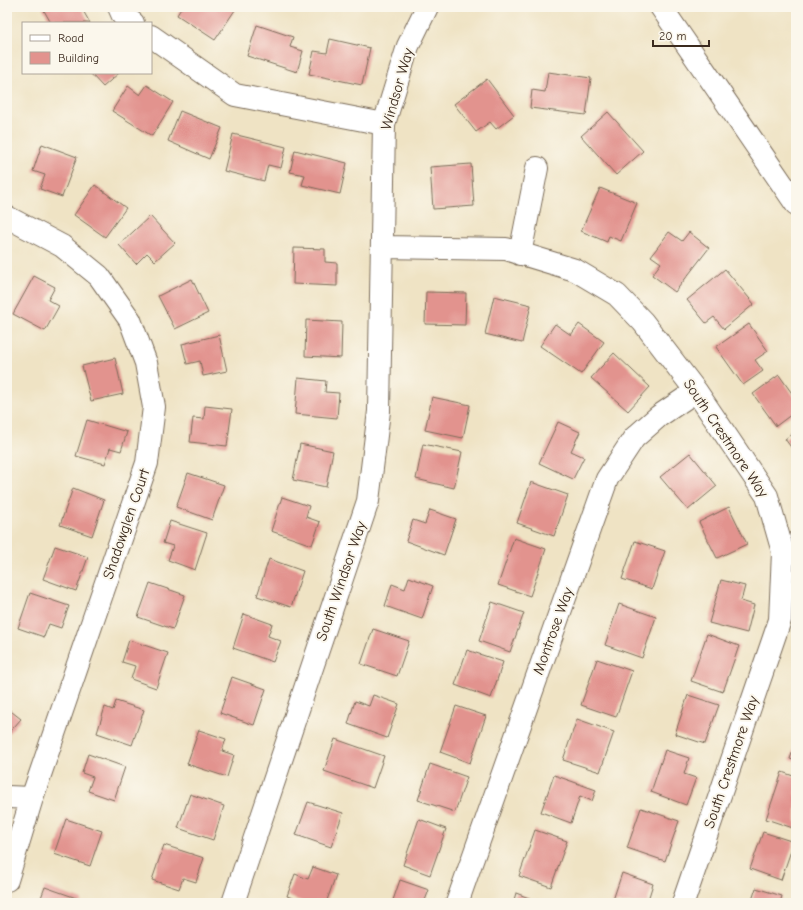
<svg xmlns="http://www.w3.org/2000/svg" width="803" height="910" font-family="'Comic Neue',sans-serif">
  <rect width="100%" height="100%" fill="#fbf7ec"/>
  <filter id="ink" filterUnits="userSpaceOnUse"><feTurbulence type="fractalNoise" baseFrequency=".025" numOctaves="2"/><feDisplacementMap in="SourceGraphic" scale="8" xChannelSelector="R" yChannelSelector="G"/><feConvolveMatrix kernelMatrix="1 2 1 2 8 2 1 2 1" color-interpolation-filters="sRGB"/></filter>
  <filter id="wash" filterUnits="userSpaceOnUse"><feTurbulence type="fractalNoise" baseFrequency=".012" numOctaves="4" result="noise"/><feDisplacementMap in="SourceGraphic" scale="16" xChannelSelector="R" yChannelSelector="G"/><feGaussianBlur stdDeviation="0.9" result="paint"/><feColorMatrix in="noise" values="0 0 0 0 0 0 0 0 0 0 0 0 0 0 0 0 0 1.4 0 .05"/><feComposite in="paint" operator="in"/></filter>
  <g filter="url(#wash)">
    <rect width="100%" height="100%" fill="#efe3c4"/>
    <g id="blocks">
      <!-- building -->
      <path fill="#e2938e" d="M42,7H81L90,23H51Z
        M182,7H237L215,40L177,15Z
        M257,25L293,37L290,47L303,51L297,72L247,56Z
        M330,39L370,48L362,85L309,74L314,51L327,53Z
        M548,72L591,78L586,115L530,108L532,90L545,92Z
        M90,73H119L103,87Z
        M487,79L514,115L496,129L490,122L476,132L454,104Z
        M147,85L173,102L152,136L112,111L128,86L140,95Z
        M180,111L222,128L209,159L168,141Z
        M608,112L643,151L616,175L581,136Z
        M233,134L286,147L281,168L268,165L264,181L224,171Z
        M42,144L77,157L62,197L40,189L45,175L33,171Z
        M295,150L347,163L340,194L302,185L305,175L290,172Z
        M471,164L474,206L433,209L430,167Z
        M95,185L126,208L105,237L74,215Z
        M600,188L637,203L621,241L609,236L607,242L581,231Z
        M150,216L175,243L155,261L147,253L136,264L119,245Z
        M669,232L682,241L689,232L709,248L675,292L652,275L661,263L651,256Z
        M294,248L325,249V262L337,263V286L293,284Z
        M725,269L754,304L724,329L714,317L706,323L687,300Z
        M34,276L55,287L48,300L59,306L45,331L13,314Z
        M192,279L208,313L175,329L158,296Z
        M426,292L466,293L465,325L425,324Z
        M494,296L531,305L522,343L485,334Z
        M306,320L342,322L341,358L305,356Z
        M555,324L571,335L579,324L604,342L581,374L540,346Z
        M749,324L768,351L755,360L763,371L743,385L716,347Z
        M219,335L227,371L203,376L200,361L187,364L182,344Z
        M614,353L650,387L628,411L591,378Z
        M115,358L123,394L91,401L82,366Z
        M779,375L796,399V411L776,426L753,394Z
        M298,378L326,381L325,392L339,393L337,418L295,414Z
        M432,397L470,405L463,438L425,430Z
        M205,406L232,409L227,446L190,442L193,418L204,419Z
        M87,420L127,432L121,451L110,448L105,464L76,456Z
        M558,422L580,432L571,451L584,457L573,479L539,463Z
        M796,431V454L785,439Z
        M300,444L333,451L326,487L293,480Z
        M423,444L462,452L454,488L416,479Z
        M690,453L717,486L688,510L660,477Z
        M188,473L224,485L212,520L176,507Z
        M531,482L568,495L554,536L517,523Z
        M73,488L104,500L92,536L60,525Z
        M282,497L309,506L306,517L320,522L312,545L271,531Z
        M729,507L747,544L717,558L699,522Z
        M430,510L456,519L444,555L406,541L413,520L425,524Z
        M170,521L207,533L195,570L168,560L173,546L163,543Z
        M514,538L546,549L530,596L498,585Z
        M635,541L665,551L652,589L622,579Z
        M55,546L88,557L76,591L43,579Z
        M269,559L303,571L291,607L257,596Z
        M409,577L433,586L422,619L385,606L392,584L405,589Z
        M721,580L745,586L741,601L754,605L747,633L709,623Z
        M150,583L185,595L173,629L138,617Z
        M30,593L69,606L61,628L49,624L44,637L18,628Z
        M492,602L524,613L510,652L479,641Z
        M619,604L656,617L642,658L605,645Z
        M244,614L272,624L268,636L281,641L273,662L233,648Z
        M373,629L409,641L397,676L361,664Z
        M707,634L739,646L723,692L691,681Z
        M129,640L168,653L156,688L131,679L135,666L122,662Z
        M467,650L503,662L491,698L455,685Z
        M597,659L632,671L616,717L581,705Z
        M232,677L266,689L254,725L220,713Z
        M373,695L399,704L387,738L348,724L355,701L369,706Z
        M688,695L719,705L705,744L675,734Z
        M116,701L144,710L132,745L97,733L105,707L113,710Z
        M456,706L486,716L470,763L440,752Z
        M7,708L21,719L7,735Z
        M577,719L614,732L600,772L563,760Z
        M199,730L226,739L222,751L234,755L227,777L187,764Z
        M335,739L384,756L373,788L324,771Z
        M796,742V761L790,759Z
        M665,750L689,758L684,774L696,778L686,805L651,792Z
        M88,754L125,767L114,800L88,791L93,777L82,773Z
        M430,764L467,777L455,812L418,800Z
        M782,772L796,777V829L766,819Z
        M554,775L596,790L592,801L580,796L571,823L541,812Z
        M190,794L224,806L213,840L178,828Z
        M308,802L343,813L331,847L296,835Z
        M641,808L679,821L665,861L627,848Z
        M66,819L102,831L90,866L54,854Z
        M419,819L446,829L430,875L403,865Z
        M535,830L567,841L551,887L519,876Z
        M763,832L794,842L781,880L750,869Z
        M164,845L204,858L196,882L183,878L179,889L152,880Z
        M313,867L336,875L326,903H306L287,896L295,874L308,879Z
        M622,873L653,884L647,903H612Z
        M400,880L429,890L424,903H392Z
        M45,887L82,900L81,903H39Z
        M756,888L782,896L780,903H751Z
        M516,893L542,903H513Z"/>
    </g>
  </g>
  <g filter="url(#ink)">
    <use href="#blocks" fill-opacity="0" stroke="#7a6b58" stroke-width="1"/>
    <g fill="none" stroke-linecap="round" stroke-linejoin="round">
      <!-- minor casing -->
      <g stroke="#7a6b58" stroke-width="24">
        <path id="minor" d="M119,7L123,16L133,23
          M151,36L235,95L384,124
          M7,217L62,246L99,276L130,320L146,363L154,407L147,463L32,798L7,880
          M382,247L506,249L575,270L617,295L643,322L696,391L767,496L783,552L780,620L683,903
          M520,254L537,168
          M7,797L32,798
          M233,903L368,501L379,411L384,124L408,46L427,7
          M457,903L607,479L634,438L659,416L696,391"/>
      </g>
      <!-- major casing -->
      <g stroke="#7a6b58" stroke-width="24">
        <path id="major" d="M661,7L796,204"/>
      </g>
      <!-- minor -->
      <use href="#minor" stroke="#fff" stroke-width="22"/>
      <!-- major -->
      <use href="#major" stroke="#fff" stroke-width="22"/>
    </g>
  </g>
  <g text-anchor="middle" stroke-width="4" stroke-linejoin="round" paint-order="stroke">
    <!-- street labels -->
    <g font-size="15" fill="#3b2a1e" stroke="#fbf7ec">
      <text transform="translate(397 89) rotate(-74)" y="5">Windsor Way</text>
      <text transform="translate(726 438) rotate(56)" y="5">South Crestmore Way</text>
      <text transform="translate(126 524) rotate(-71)" y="5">Shadowglen Court</text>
      <text transform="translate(341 581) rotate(-71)" y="5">South Windsor Way</text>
      <text transform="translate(553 631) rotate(-70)" y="5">Montrose Way</text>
      <text transform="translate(731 762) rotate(-71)" y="5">South Crestmore Way</text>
    </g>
  </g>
  <!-- margin -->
  <rect width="803" height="910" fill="none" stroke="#fbf7ec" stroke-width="24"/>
  <!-- legend -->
  <rect x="22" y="22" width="130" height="52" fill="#fbf7ec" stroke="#aea59a"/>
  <rect x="30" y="35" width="20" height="6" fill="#ffffff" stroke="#aea59a"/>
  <text x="58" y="42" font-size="12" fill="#3b2a1e">Road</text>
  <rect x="30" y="52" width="20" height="12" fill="#e2938e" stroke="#aea59a"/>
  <text x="58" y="62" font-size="12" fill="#3b2a1e">Building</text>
  <!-- scale -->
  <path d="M653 40v6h56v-6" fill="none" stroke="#3b2a1e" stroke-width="2"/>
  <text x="659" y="40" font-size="12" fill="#3b2a1e" stroke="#fbf7ec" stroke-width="3" paint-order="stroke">20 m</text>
</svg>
